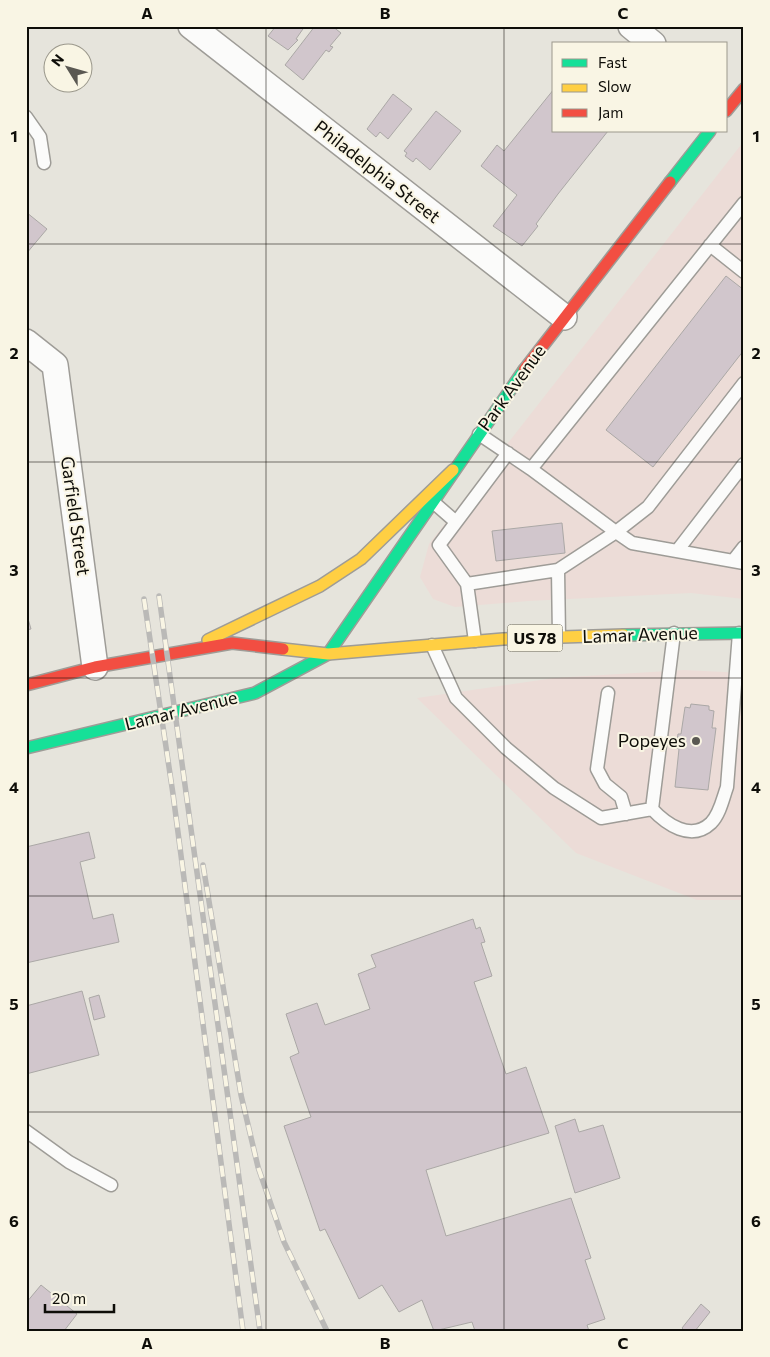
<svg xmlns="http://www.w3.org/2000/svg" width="770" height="1357" font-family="Commissioner,sans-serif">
  <rect width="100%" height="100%" fill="#e6e4dc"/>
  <!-- commercial -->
  <path fill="#ecdcd7" d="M744,141V599L691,593L528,601L455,607L433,599L420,577L429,544Z
    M684,670L744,673V900H697L576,853L417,698L554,678Z"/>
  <!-- building -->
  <path fill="#d1c6cc" stroke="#aba8a6" d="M276,26H305L296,39L298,40L288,50L268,36Z
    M315,26H332L341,33L330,46L333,47L329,52L326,50L303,80L285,65Z
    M554,89V131H608L558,194L536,224L538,226L522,246L493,226L517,195L481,166L497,145L504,151Z
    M393,94L412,109L388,139L380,132L376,137L367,129Z
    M436,111L461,131L430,170L416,158L413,162L405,156L407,153L404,151Z
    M26,212L47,229L26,254Z
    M726,276L744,290V350L653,467L606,430Z
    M562,523L565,553L496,561L492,531Z
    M26,612L31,629L26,630Z
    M691,704L709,706V710L714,711L712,728H716L708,790L675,787L679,749L676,748L678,734H681L685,707L690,708Z
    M89,832L95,858L80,862L93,919L113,914L119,942L26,963V847Z
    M473,919L476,929L480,927L485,942L481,943L492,976L474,982L506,1074L526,1067L549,1133L426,1170L446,1236L571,1198L591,1258L585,1260L605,1319L587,1325L589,1331H475L472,1322L434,1331L422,1300L399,1312L382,1285L359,1299L325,1229L320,1231L284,1126L311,1117L290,1057L299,1053L286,1014L317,1003L325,1025L370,1009L358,974L376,967L371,955Z
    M82,991L99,1055L26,1074V1006Z
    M99,995L105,1017L94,1020L89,998Z
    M575,1119L579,1132L603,1125L620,1178L575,1193L555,1126Z
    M41,1285L77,1314L64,1331H26V1303Z
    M701,1304L710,1312L695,1331H685L682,1328Z"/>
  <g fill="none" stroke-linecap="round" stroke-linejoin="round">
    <!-- lane casing -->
    <g stroke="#9e9c97" stroke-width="15">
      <path id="lane" d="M26,117L40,137L44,163
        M744,203L531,469L616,532L648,507L744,383
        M710,245L744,272
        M479,434L531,469
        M508,453L439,545L467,584L558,570
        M432,501L456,522
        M677,551L744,464
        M733,561L744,547
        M467,584L475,641
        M674,633L652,809C666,824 691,842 711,823C720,814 723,798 727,787L739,633
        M559,637L558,570L616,532L632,543L744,563
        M432,645L456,698L506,748L554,788L601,818L652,809
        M608,693L597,769L605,784L621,797L626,814
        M26,1131L69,1162L111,1185"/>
    </g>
    <!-- street casing -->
    <g stroke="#9e9c97" stroke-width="28">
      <path id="street" d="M191,26L564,317
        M631,26L653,44
        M26,342L55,365L95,667"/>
    </g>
    <!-- fast casing -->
    <g stroke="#9e9c97" stroke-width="14">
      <path id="fast" d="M670,182L710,131
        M624,635L744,633
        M328,654L524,370
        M26,748L255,693L328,654"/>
    </g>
    <!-- slow casing -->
    <g stroke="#9e9c97" stroke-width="14">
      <path id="slow" d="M208,640L320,586L361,559L453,470
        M283,649L328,654L503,639L624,635"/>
    </g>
    <!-- jam casing -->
    <g stroke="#9e9c97" stroke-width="14">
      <path id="jam" d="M726,111L744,89
        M524,370L670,182
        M26,685L95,667L232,643L283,649"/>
    </g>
    <!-- lane -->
    <use href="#lane" stroke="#fbfbfa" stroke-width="12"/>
    <!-- street -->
    <use href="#street" stroke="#fbfbfa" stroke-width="25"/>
    <!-- fast -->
    <use href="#fast" stroke="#16e098" stroke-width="11"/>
    <!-- slow -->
    <use href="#slow" stroke="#ffcf43" stroke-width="11"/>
    <!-- jam -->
    <use href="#jam" stroke="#f24e42" stroke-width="11"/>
    <!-- rail casing -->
    <g stroke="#bab9b7" stroke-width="5.5">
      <path id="rail" d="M159,596L260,1331
        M144,599L173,794L243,1331
        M203,865L241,1095L258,1167L284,1242L327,1331"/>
    </g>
    <!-- rail -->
    <use href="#rail" stroke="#f9f5e4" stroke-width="4" stroke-dasharray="11" stroke-linecap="butt"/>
  </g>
  <!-- grid -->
  <path fill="none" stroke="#0e0d08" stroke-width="1" stroke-opacity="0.55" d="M266,26V1331M504,26V1331M26,244H744M26,462H744M26,678H744M26,896H744M26,1112H744"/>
  <!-- markers -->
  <circle fill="#5a5852" stroke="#f9f5e4" stroke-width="2" cx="696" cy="741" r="5"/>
  <g text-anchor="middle" stroke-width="4" stroke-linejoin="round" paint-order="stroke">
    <!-- shield labels -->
    <rect fill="#f9f5e4" stroke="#54534a" stroke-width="1" x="507.5" y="624.5" width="55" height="27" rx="4"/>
    <g font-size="16" font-weight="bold" fill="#0e0d08">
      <text x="535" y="644">US 78</text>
    </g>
    <!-- street labels -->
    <g font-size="18" fill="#0e0d08" stroke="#f9f5e4">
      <text transform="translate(377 172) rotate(38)" y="6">Philadelphia Street</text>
      <text transform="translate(512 388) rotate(-54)" y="6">Park Avenue</text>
      <text transform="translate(75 516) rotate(82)" y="6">Garfield Street</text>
      <text transform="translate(640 635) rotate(-2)" y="6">Lamar Avenue</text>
      <text transform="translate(181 711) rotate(-14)" y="6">Lamar Avenue</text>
    </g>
    <!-- poi labels -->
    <g font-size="18" fill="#0e0d08" stroke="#f9f5e4" text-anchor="end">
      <text x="686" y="747">Popeyes</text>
    </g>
  </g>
  <!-- border -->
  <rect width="770" height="1357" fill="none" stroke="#f9f5e4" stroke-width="55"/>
  <!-- legend -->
  <rect x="552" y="42" width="175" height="90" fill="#f9f5e4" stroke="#9b988c"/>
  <rect x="562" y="59" width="25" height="8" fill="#16e098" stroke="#9b988c"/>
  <text x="598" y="68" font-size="15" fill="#0e0d08">Fast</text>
  <rect x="562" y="84" width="25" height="8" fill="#ffcf43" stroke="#9b988c"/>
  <text x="598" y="92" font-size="15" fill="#0e0d08">Slow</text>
  <rect x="562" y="109" width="25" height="8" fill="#f24e42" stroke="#9b988c"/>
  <text x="598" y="118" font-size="15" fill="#0e0d08">Jam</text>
  <!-- north arrow -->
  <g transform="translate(68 68) rotate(307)"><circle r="24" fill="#f9f5e4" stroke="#9b988c"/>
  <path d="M0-4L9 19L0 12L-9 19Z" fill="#5a5852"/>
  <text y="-8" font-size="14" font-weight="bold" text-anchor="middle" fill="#0e0d08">N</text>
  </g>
  <!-- scale -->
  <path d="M45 1304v8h69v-8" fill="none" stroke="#0e0d08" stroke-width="2.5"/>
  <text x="52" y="1304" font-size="15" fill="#0e0d08" stroke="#f9f5e4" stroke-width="4" paint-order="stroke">20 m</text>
  <rect x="28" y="28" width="714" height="1302" fill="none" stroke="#0e0d08" stroke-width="2"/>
  <g font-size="16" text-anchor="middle" font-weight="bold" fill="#0e0d08">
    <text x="147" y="19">A</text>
    <text x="385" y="19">B</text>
    <text x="623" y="19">C</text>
    <text x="14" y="142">1</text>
    <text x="756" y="142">1</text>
    <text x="14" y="359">2</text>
    <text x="756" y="359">2</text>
    <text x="14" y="576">3</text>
    <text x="756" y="576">3</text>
    <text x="14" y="793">4</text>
    <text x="756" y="793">4</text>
    <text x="14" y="1010">5</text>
    <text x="756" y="1010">5</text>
    <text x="14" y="1227">6</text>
    <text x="756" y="1227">6</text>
    <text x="147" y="1349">A</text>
    <text x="385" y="1349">B</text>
    <text x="623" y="1349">C</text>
  </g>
</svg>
